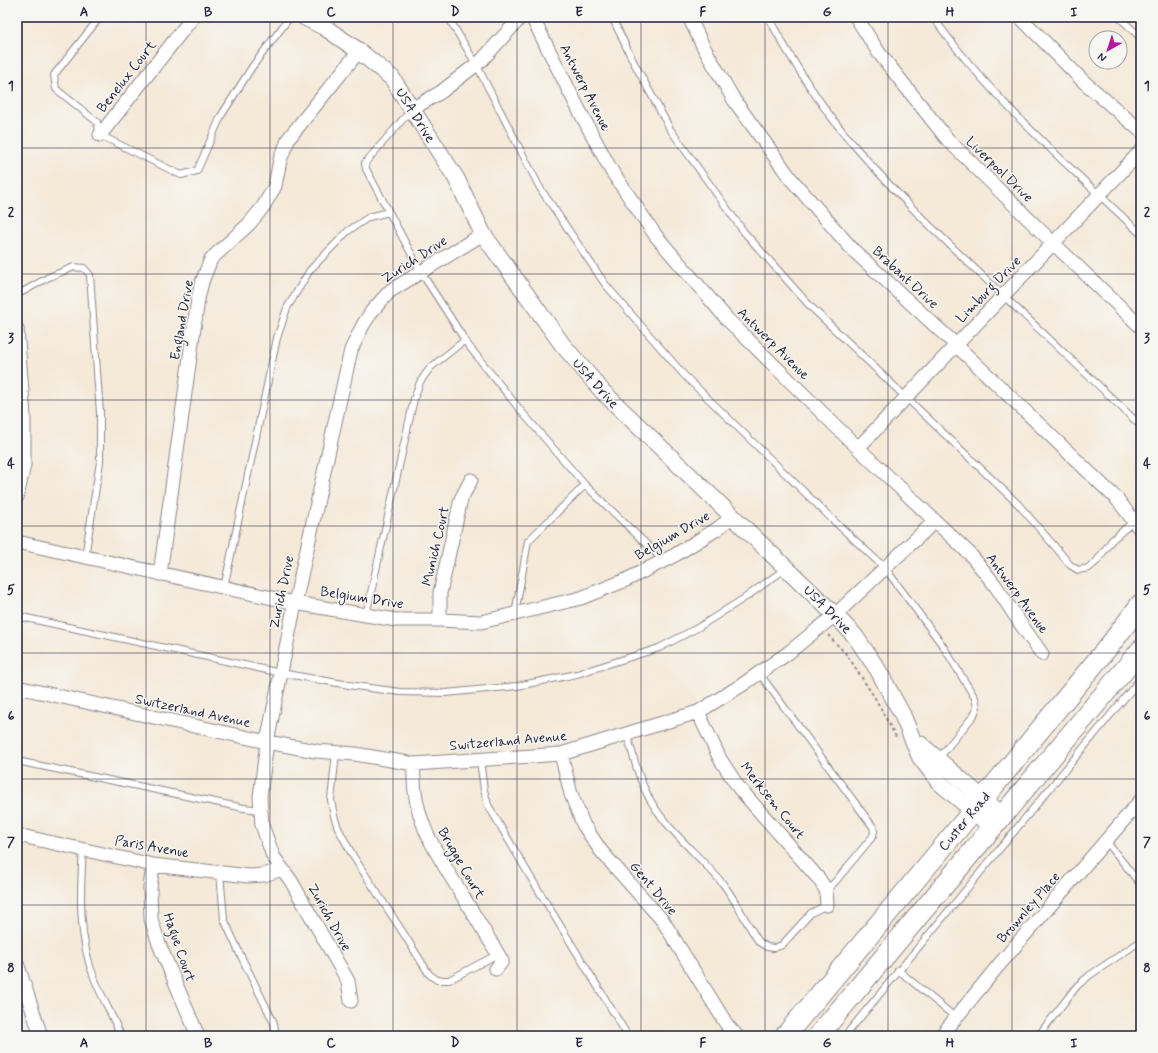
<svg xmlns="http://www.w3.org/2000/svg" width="1158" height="1053" font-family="Mynerve,sans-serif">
  <rect width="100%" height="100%" fill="#f6f6f2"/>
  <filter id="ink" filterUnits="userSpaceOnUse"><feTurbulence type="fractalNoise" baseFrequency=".025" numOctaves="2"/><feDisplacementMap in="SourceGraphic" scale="8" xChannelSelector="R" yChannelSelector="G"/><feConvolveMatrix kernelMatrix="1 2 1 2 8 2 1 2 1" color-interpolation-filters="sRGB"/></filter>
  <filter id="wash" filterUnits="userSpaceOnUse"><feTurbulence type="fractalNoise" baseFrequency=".012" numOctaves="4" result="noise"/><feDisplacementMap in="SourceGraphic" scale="16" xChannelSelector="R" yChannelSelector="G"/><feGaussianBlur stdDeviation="0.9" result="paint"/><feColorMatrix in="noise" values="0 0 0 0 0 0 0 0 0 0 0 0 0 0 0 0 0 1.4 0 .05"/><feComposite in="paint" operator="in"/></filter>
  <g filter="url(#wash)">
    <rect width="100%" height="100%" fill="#f5e9d8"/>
  </g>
  <g filter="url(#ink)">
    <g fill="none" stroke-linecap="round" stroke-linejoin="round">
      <!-- service casing -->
      <g stroke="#8c868a" stroke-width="8">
        <path id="service" d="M100,17L54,75L56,89L97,122L100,135L181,175L197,171L221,116L252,67L290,17
          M448,17L476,64L540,188L605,284L684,375L833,520L885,568L943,646L975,698L977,707L974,715L938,759
          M612,17L632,59L670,129L744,232L810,306L1018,504L1057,549L1070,565L1078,570L1089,568L1096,562L1112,540L1134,521
          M768,17C790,57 814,96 842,131C887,186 938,234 990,283C1040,330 1091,378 1141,426
          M933,17C991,99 1068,165 1141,234
          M1119,17L1141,38
          M411,110L365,163L366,169L421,272L468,345L521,411L585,485L664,561
          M17,295L49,277L74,267L84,268L90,275L100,413V462L85,557
          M224,588L277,338L287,308L310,270L348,231L369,217L389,212
          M515,614L528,541L585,485
          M366,615L414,399L420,382L430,368L465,340
          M17,616L281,673L355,686L400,692L446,693L517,686L577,674L659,648L699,627L746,597L785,569
          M759,673L873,827L874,831L873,836L835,882L826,890
          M627,734C634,758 639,782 652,803C670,833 701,857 723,884C737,902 746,923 759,942L767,947L774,948L782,945L811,913L827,905
          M336,753L331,800L334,816L338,828L353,856L402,931L429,974L437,980H449L498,954
          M480,760L484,790L488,805L531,878L628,1036
          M17,761L244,808L261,810
          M1106,841L1141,885
          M83,849C80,893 78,939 95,980C103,999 113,1017 121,1036
          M220,873L224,919L239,952L274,1023L276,1036
          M898,970L956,1018
          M720,1036L730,1029
          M845,1036L1137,683L1141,680
          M1038,1036L1077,986L1090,975L1141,941"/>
      </g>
      <!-- minor casing -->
      <g stroke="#8c868a" stroke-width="15">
        <path id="minor" d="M532,17L578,108L611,170L656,236L727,319L858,448L970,554L995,585L1020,623L1042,654
          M689,17L703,46L734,100L791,179L853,250L956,345L1117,499L1140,529
          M856,17L879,53L948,140L1054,244L1141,327
          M1020,17L1084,82L1141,131
          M412,109L441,92L482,60L521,17
          M100,135L193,17
          M17,329L24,416V465L17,497
          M858,448L1141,151
          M17,542L295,603L366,615L396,620H440L481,622L581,598L626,580L675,555L717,529L732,517
          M160,574L198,299L202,282L211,259L249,224L263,207L275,186L280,160L289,138L359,51
          M440,620V593L461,499L471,480
          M17,687L267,742L316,751L355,754L414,764L561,754L698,712L742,685L788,653L835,615L935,521
          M698,712L720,759L739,788L819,879L826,890L827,905
          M561,754L571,794L583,824L601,851L663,921L727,1025L737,1036
          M414,764C411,814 432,847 458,888C472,912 488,937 502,961L496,969
          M17,835L153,865L249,876L264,875L282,869
          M153,865L150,888L151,919L159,944L198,1036
          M17,963L41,1036
          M351,1001L348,981L291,881L273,856L262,825L260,797L267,742L295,603L351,350L363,325L372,311L390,291L483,234
          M941,1036L998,966L1141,800"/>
      </g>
      <!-- tertiary casing -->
      <g stroke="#8c868a" stroke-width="18">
        <path id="tertiary" d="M304,17L324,27L359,51L392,78L456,178L483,234L562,344L603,392L835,615L855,636L878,670L902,714L920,757L939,782L993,828
          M920,744L1003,816"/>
      </g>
      <!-- primary casing -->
      <g stroke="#8c868a" stroke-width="22">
        <path id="primary" d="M785,1036L983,799L1113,641L1141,604
          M818,1036L1141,650"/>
      </g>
      <!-- path -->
      <path stroke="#8c868a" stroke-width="2" stroke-dasharray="3 3" stroke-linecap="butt" d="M828,635L847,655L875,698L896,737"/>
      <!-- service -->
      <use href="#service" stroke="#fff" stroke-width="6"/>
      <!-- minor -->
      <use href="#minor" stroke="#fff" stroke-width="13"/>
      <!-- tertiary -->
      <use href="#tertiary" stroke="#fff" stroke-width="16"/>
      <!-- primary -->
      <use href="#primary" stroke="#fff" stroke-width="20"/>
    </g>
  </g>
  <!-- grid -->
  <path fill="none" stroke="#22223b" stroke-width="1" stroke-opacity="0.55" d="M146,17V1036M270,17V1036M393,17V1036M517,17V1036M641,17V1036M765,17V1036M888,17V1036M1012,17V1036M17,148H1141M17,274H1141M17,400H1141M17,526H1141M17,653H1141M17,779H1141M17,905H1141"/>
  <g text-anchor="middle" stroke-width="3" stroke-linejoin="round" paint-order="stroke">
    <!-- street labels -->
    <g font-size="14" fill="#22223b" stroke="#f6f6f2">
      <text transform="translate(126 76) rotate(-52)" y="5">Benelux Court</text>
      <text transform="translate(586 87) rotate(63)" y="5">Antwerp Avenue</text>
      <text transform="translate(416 115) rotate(58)" y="5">USA Drive</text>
      <text transform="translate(1000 169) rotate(44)" y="5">Liverpool Drive</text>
      <text transform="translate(414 259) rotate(-33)" y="5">Zurich Drive</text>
      <text transform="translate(906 277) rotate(43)" y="5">Brabant Drive</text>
      <text transform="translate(988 289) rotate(-46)" y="5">Limburg Drive</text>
      <text transform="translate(181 320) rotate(-80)" y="5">England Drive</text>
      <text transform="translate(774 343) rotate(45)" y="5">Antwerp Avenue</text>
      <text transform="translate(596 383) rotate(48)" y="5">USA Drive</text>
      <text transform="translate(672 535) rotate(-30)" y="5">Belgium Drive</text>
      <text transform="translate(435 546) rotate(-77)" y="5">Munich Court</text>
      <text transform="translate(281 592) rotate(-78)" y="5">Zurich Drive</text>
      <text transform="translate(1018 593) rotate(54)" y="5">Antwerp Avenue</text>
      <text transform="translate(362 597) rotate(9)" y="5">Belgium Drive</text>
      <text transform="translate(828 609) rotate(45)" y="5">USA Drive</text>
      <text transform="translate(193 710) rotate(12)" y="5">Switzerland Avenue</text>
      <text transform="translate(508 740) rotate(-5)" y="5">Switzerland Avenue</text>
      <text transform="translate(773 800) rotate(51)" y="5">Merksem Court</text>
      <text transform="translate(964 821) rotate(-50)" y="5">Custer Road</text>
      <text transform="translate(152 846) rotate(10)" y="5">Paris Avenue</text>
      <text transform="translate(462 863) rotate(60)" y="5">Brugge Court</text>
      <text transform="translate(654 888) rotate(50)" y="5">Gent Drive</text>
      <text transform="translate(1028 907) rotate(-49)" y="5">Brownley Place</text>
      <text transform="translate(330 917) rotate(61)" y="5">Zurich Drive</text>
      <text transform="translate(180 947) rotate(71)" y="5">Hague Court</text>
    </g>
  </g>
  <!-- margin -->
  <rect width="1158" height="1053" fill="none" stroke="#f6f6f2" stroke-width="44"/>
  <!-- north arrow -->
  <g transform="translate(1108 50) rotate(219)"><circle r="19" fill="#f6f6f2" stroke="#a1a1a9"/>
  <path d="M0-3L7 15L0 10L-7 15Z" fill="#b5179e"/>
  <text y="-6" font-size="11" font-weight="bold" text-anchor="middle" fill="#22223b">N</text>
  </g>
  <rect x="22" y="22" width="1114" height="1009" fill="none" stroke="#22223b" stroke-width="1.5"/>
  <g font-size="13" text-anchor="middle" font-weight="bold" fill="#22223b">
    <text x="84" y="16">A</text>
    <text x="208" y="16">B</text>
    <text x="331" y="16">C</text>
    <text x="455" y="16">D</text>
    <text x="579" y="16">E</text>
    <text x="703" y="16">F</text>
    <text x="827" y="16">G</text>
    <text x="950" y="16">H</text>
    <text x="1074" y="16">I</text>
    <text x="11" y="90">1</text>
    <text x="1147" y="90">1</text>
    <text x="11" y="216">2</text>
    <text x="1147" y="216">2</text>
    <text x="11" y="342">3</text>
    <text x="1147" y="342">3</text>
    <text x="11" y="468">4</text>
    <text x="1147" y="468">4</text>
    <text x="11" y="594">5</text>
    <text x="1147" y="594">5</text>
    <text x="11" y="720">6</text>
    <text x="1147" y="720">6</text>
    <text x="11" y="846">7</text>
    <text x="1147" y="846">7</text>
    <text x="11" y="972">8</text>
    <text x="1147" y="972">8</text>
    <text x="84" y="1047">A</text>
    <text x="208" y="1047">B</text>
    <text x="331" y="1047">C</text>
    <text x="455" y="1047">D</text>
    <text x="579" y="1047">E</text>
    <text x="703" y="1047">F</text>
    <text x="827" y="1047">G</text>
    <text x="950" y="1047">H</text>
    <text x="1074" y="1047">I</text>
  </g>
</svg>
